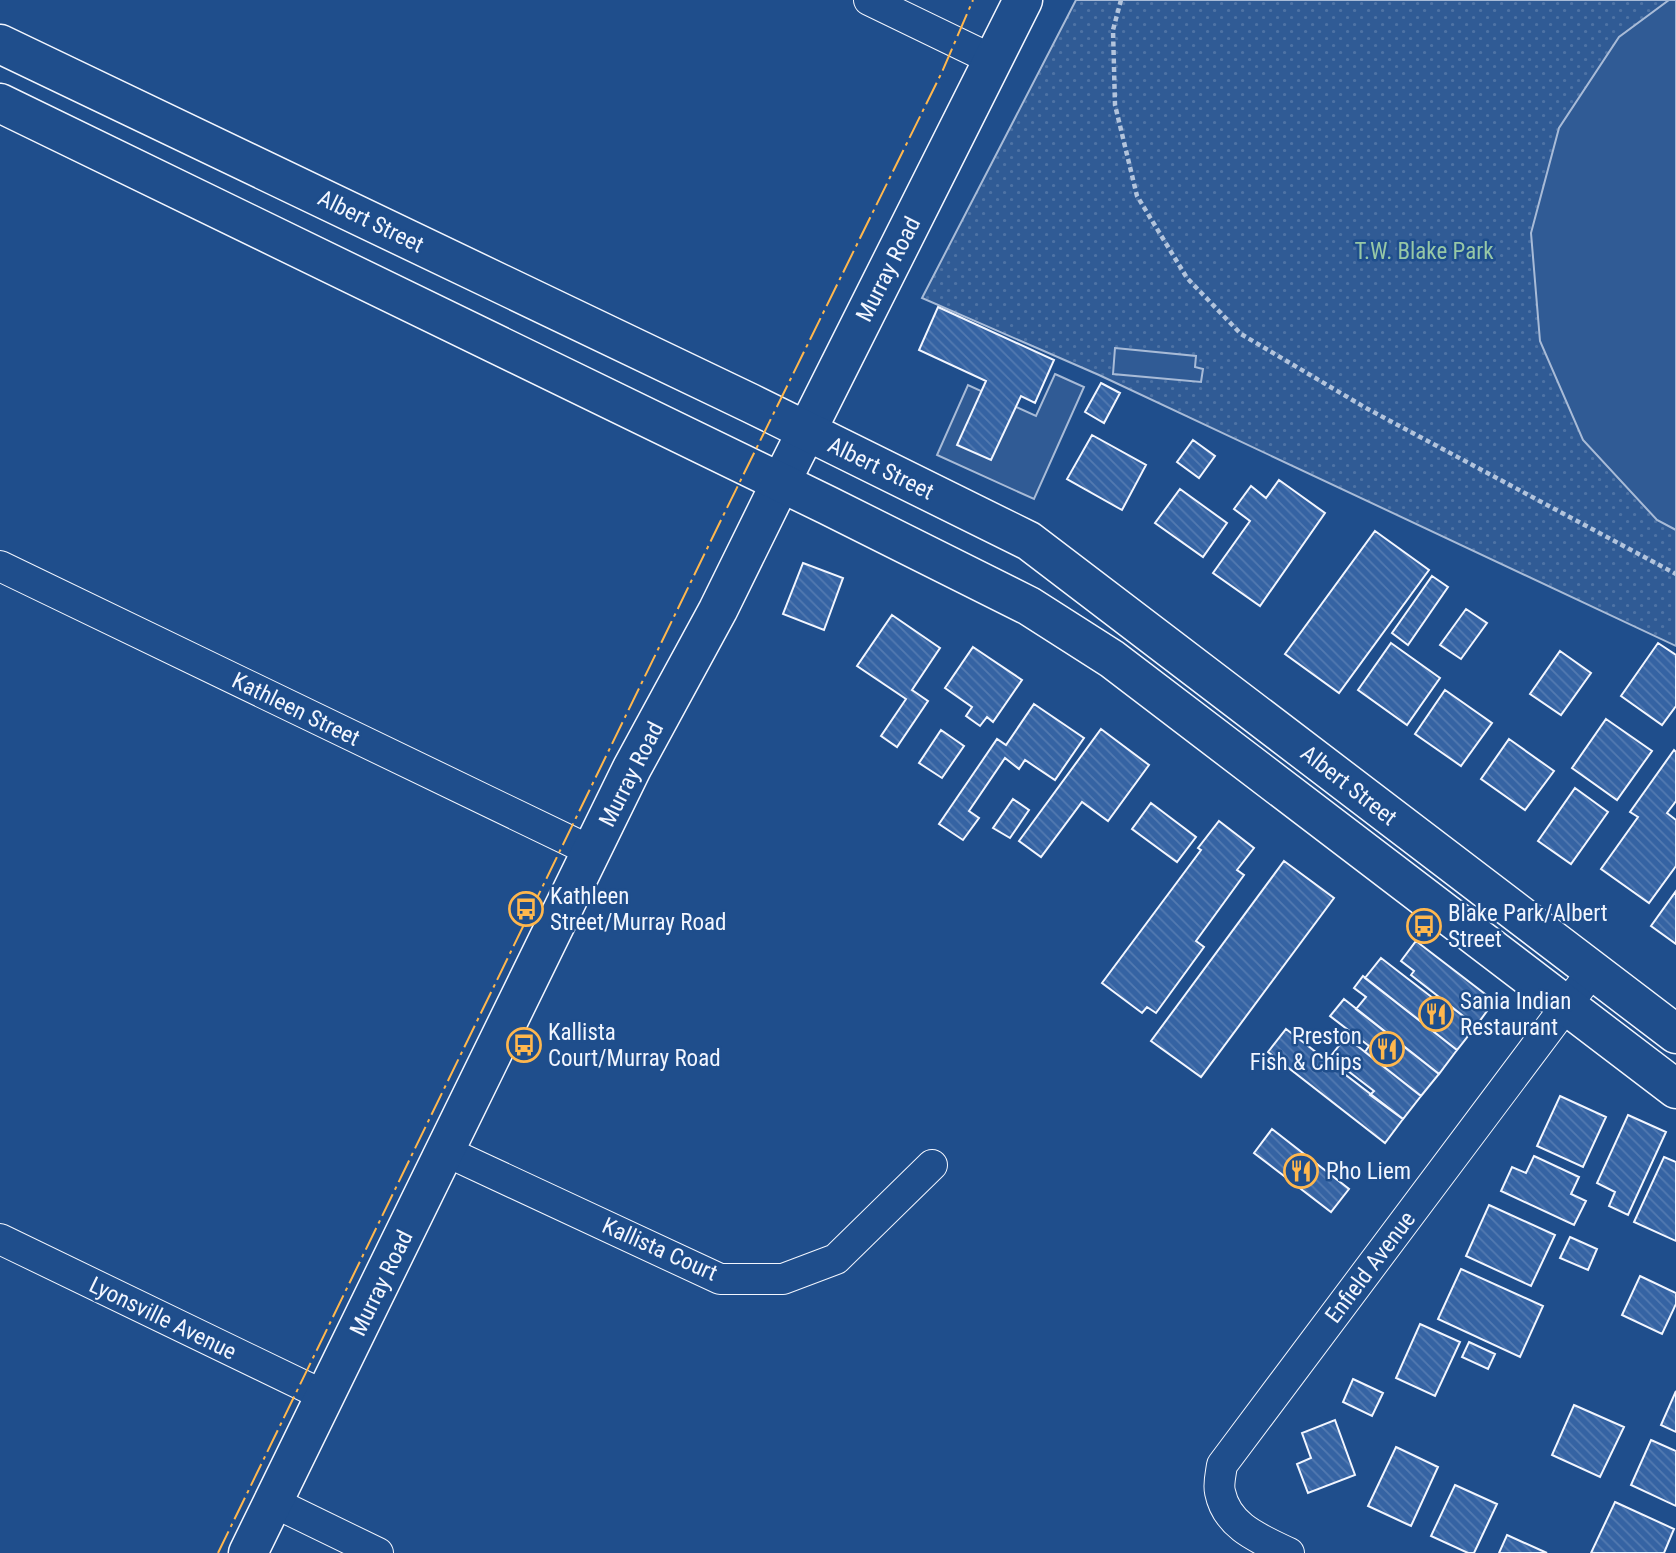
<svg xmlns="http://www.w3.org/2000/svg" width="1676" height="1553" font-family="'Roboto Condensed',sans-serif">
  <defs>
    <pattern id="grass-dots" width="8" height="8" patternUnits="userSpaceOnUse" patternTransform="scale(1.75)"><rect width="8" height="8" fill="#305b95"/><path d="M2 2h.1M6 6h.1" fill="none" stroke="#4e73a5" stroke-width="1.8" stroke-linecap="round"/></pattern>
    <pattern id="building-back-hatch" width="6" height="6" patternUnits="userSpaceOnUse" patternTransform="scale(1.75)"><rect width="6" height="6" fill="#3563a3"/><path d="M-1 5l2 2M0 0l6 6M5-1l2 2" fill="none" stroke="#537ab1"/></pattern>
  </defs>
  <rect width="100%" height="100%" fill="#1f4e8c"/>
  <!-- grass -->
  <path fill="url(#grass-dots)" stroke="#a8bbd7" stroke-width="2" d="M1076,0H1676V646L1099,375L922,298Z"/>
  <!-- built -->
  <path fill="#305b95" stroke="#a8bbd7" stroke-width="2" d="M1669,0H1676V530L1657,520L1583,440L1540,341L1531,233L1559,128L1619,37Z
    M1115,348L1196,356L1195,367L1203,369L1201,382L1113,374Z
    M1055,374L1084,387L1034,499L937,455L968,385L1036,416Z"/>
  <!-- building -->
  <path fill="url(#building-back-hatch)" stroke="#f2f6ff" stroke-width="2" d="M938,307L1054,360L1035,403L1021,396L991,460L957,445L986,381L919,350Z
    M1101,383L1120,393L1104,423L1085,412Z
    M1092,435L1146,465L1122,510L1067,479Z
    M1193,440L1215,456L1199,478L1177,462Z
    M1279,480L1325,513L1260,606L1213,573L1250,521L1234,509L1251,486L1266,498Z
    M1180,489L1227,523L1203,557L1155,523Z
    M1375,531L1429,570L1339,693L1285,654Z
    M803,563L843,578L824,630L783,614Z
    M1432,576L1448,587L1408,645L1392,633Z
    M1466,609L1487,623L1461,659L1440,645Z
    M892,615L940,648L912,690L928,701L897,747L881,736L906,699L857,666Z
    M1391,643L1440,678L1407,725L1358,690Z
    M1658,643L1676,655V706L1662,725L1621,696Z
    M973,647L1022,680L993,722L987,717L980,726L966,716L972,707L945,688Z
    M1560,651L1591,673L1561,715L1530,694Z
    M1445,690L1492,723L1461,766L1415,734Z
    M1034,704L1084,738L1055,780L1025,760L1019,769L1005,758L969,811L979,818L963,840L939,824L997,739L1006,745Z
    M1606,719L1652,751L1617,800L1572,768Z
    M1101,729L1149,765L1108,821L1082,802L1041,857L1019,841Z
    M941,730L964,746L942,778L919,763Z
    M1509,739L1554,771L1525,810L1481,779Z
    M1674,750L1676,752V801L1667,813L1676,820V866L1649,903L1601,869L1638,817L1630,812Z
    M1575,788L1608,812L1571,864L1538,841Z
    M1013,799L1029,810L1010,838L993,828Z
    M1151,803L1196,837L1177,862L1132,829Z
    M1219,821L1254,848L1237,870L1244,875L1196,941L1204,947L1156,1013L1147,1007L1142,1013L1102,983L1201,850L1198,848Z
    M1284,861L1334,898L1201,1077L1151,1041Z
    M1676,891V944L1651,926Z
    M1416,941L1489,997L1490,1007L1476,1026L1411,975L1414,971L1401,961Z
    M1381,958L1438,1002L1441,999L1476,1026L1457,1050L1365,978Z
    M1363,976L1457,1050L1439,1074L1356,1009L1366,997L1354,988Z
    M1344,999L1439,1074L1421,1096L1365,1052L1369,1046L1330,1016Z
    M1286,1029L1403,1119L1385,1143L1268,1052Z
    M1346,1037L1421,1096L1403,1119L1370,1095L1374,1091L1330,1057Z
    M1560,1096L1606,1117L1583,1167L1537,1146Z
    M1628,1115L1666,1132L1628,1215L1609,1206L1615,1192L1597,1183Z
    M1272,1129L1349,1189L1331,1212L1254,1153Z
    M1534,1156L1579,1177L1571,1194L1586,1201L1574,1225L1501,1191L1512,1167L1526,1173Z
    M1664,1157L1676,1162V1241L1634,1222Z
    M1489,1205L1555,1235L1531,1286L1466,1256Z
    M1570,1237L1597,1249L1588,1270L1560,1258Z
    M1461,1269L1543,1306L1520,1357L1438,1319Z
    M1640,1276L1676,1293V1304L1662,1334L1622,1315Z
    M1420,1324L1460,1342L1435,1396L1396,1378Z
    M1469,1342L1495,1354L1488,1369L1462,1357Z
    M1353,1379L1383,1393L1372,1416L1343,1402Z
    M1676,1391V1432L1661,1425Z
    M1574,1405L1624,1427L1600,1477L1552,1455Z
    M1335,1420L1355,1475L1308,1493L1297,1464L1311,1458L1302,1433Z
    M1651,1440L1676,1451V1506L1631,1485Z
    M1396,1447L1438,1467L1411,1526L1368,1506Z
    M1455,1485L1497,1504L1474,1553H1468L1431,1536Z
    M1615,1502L1674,1529L1664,1553H1591Z
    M1507,1535L1547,1553H1499Z"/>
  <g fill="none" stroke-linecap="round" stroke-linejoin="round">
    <!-- minor casing -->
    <g stroke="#f2f6ff" stroke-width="32">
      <path id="minor" d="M869,0L993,60
        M0,566L591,851
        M445,1151L720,1279H783L836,1259L932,1165
        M0,1239L325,1396
        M273,1502L378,1553
        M1289,1553C1260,1539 1227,1527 1220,1492C1218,1484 1221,1473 1222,1465L1593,970"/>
    </g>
    <!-- secondary casing -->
    <g stroke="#f2f6ff" stroke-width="41">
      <path id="secondary" d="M248,1553L632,768L718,610L781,482"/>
    </g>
    <!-- primary casing -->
    <g stroke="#f2f6ff" stroke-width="41">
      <path id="primary" d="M781,482L1023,0"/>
    </g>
    <!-- trunk casing -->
    <g stroke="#f2f6ff" stroke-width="41">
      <path id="trunk" d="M0,44L750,403L1029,541L1676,1034
        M0,103L827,505L1029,606L1112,659L1676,1089"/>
    </g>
    <!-- path -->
    <path stroke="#b3c4dc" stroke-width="4.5" stroke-dasharray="5 3.5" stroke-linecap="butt" d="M1121,0L1113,30L1115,105L1137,196L1187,278L1241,334L1366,408L1676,574"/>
    <!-- minor -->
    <use href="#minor" stroke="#1f4e8c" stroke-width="30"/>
    <!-- secondary -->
    <use href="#secondary" stroke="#1f4e8c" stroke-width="38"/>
    <!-- primary -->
    <use href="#primary" stroke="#1f4e8c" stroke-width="38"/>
    <!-- trunk -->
    <use href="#trunk" stroke="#1f4e8c" stroke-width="38"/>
    <!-- power -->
    <path stroke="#ffb74d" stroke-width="2" stroke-dasharray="24 5 3.5 5" stroke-linecap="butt" d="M218,1553L722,518L942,72L973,0"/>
  </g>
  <!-- icons -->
  <defs>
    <g id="bus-ring" transform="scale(1.75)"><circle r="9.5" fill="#1f4e8c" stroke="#ffb74d" stroke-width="1.5"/><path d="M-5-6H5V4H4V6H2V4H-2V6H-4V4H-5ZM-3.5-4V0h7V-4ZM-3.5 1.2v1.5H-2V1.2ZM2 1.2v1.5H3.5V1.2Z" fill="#ffb74d"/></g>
    <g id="restaurant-ring" transform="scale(1.75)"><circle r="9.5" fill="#1f4e8c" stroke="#ffb74d" stroke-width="1.5"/><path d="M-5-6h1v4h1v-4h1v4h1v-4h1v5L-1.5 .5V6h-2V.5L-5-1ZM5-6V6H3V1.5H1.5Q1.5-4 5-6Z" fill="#ffb74d"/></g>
  </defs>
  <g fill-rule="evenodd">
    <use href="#bus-ring" x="526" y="909"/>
    <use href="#bus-ring" x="1424" y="926"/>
    <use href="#restaurant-ring" x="1436" y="1014"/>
    <use href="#bus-ring" x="524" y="1045"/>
    <use href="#restaurant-ring" x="1387" y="1049"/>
    <use href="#restaurant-ring" x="1301" y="1171"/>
  </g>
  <g text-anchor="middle" stroke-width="5" stroke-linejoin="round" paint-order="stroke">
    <!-- street labels -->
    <g font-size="23" fill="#f2f6ff" stroke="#1f4e8c">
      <text transform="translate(371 221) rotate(26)" y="8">Albert Street</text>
      <text transform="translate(888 269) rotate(-63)" y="8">Murray Road</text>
      <text transform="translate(881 468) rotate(26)" y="8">Albert Street</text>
      <text transform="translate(296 709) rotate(26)" y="8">Kathleen Street</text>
      <text transform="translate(631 774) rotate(-63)" y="8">Murray Road</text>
      <text transform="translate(1349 785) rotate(38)" y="8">Albert Street</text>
      <text transform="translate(660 1249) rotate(24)" y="8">Kallista Court</text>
      <text transform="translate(1370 1267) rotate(-53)" y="8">Enfield Avenue</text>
      <text transform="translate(381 1283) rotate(-64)" y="8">Murray Road</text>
      <text transform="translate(163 1318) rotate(26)" y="8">Lyonsville Avenue</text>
    </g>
    <!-- park labels -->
    <g font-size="23" fill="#97c8a6" stroke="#1f4e8c">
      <text x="1424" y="259">T.W. Blake Park</text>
    </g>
    <!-- poi labels -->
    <g font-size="23" fill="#f2f6ff" stroke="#1f4e8c" text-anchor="start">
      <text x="550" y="904">Kathleen<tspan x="550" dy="26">Street/Murray Road</tspan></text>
      <text x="1448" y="921">Blake Park/Albert<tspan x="1448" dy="26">Street</tspan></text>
      <text x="1460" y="1009">Sania Indian<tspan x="1460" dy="26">Restaurant</tspan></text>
      <text x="548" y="1040">Kallista<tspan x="548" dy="26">Court/Murray Road</tspan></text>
      <text x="1362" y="1044" text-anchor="end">Preston<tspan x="1362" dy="26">Fish &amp; Chips</tspan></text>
      <text x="1326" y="1179">Pho Liem</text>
    </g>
  </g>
</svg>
